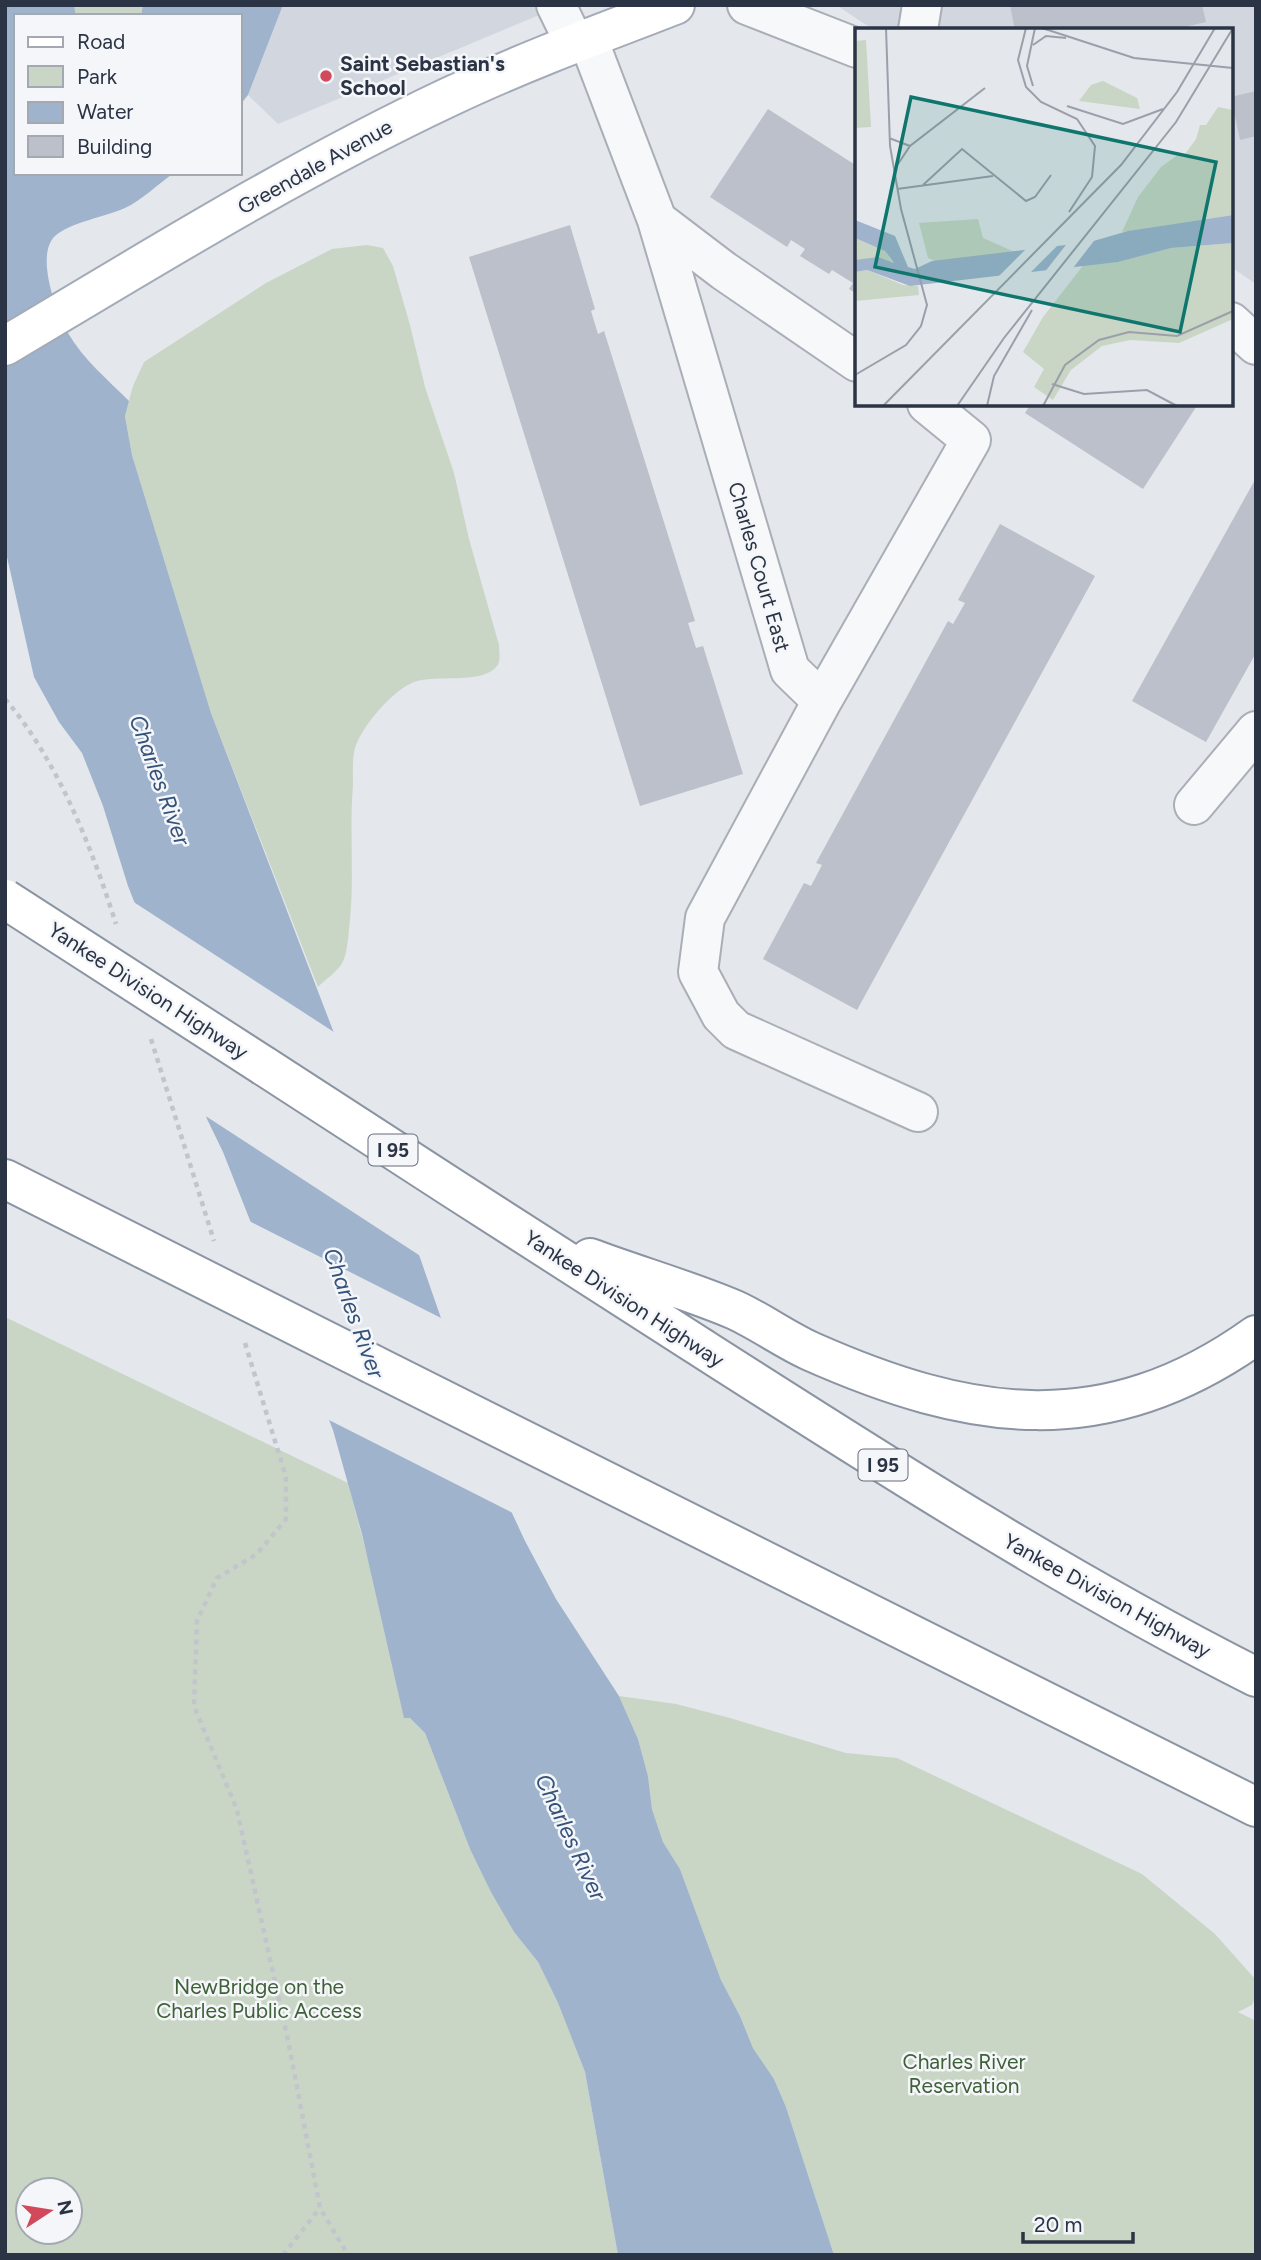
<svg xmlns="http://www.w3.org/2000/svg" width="1261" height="2260" font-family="Figtree,sans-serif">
  <rect width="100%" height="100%" fill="#e4e7ec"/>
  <!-- built -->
  <path fill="#d2d6de" d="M283,5H563L278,124L248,95Z
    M836,5H1256V284L1231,267V30H874Z"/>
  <!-- green -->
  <path fill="#c9d6c5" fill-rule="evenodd" d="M74,5H143L141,16H76Z
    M367,245L383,248L393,266L410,325L425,387L454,473L469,539L499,645C499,652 501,661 497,666C483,685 435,674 414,682C394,689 361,727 355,748C352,759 353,773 353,785C349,833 355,881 349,929C348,940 347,956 341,965C335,973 325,980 318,987L211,713L132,455L125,415L133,386L144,362L266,283L332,249Z
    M5,1317L348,1483L410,1718L425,1733L470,1849L514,1932L538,1962L558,2003L585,2072L618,2255H5ZM28,2190H70V2232H28Z
    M619,1696L676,1704L730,1718L846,1753L897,1758L1142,1874L1215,1934L1256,1980V1995L1252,2005L1238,2012L1256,2021V2255H834L786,2107L774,2079L753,2048L740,2016L721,1980L680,1869L663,1842L652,1809L648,1776L638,1739Z"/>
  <!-- water -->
  <path fill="#9fb4cc" d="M5,5H74L76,16H16V173H174C158,184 142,200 125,208C107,216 69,223 55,236C35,255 56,312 68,333C83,359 108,380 129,401L125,416L132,455L211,713L417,1249L499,1485L525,1541L556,1599L619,1696L638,1739L648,1776L652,1809L663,1842L680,1869L721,1980L740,2016L753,2048L774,2079L786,2107L834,2255H618L585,2072L558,2003L538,1962L514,1932L491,1892L470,1849L425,1733L410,1718H404L362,1534L333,1430L223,1152L207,1119L148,937L128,886L103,806L82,753L59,722L34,677L5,548Z
    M143,5H283L248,95L240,105V16H141Z"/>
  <!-- pier -->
  <path fill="#e4e7ec" d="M129,899L340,1036L389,1155L425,1259L201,1113L145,938Z
    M245,1219L447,1321L471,1399L502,1483L517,1515L325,1418L301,1359L272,1305Z"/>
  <!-- building -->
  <path fill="#bbc0ca" d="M1010,5H1202L1206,22L1171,30H1015Z
    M1256,91V136L1240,140L1231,97Z
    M768,109L857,166V294L849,289L853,283L832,270L829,274L800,256L805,249L791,240L787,247L710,197Z
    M570,225L595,309L591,311L598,334L604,331L695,621L688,623L696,648L703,646L743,774L640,806L469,257Z
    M1031,404H1198L1143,489L1025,413Z
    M1256,478V653L1206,742L1132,701Z
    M1000,524L1095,576L857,1010L763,959L804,883L811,886L822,865L816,863L948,621L953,624L965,603L958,600Z"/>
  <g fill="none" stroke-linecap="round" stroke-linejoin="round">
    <!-- minor casing -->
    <g stroke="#a9aeb7" stroke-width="42">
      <path id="minor" d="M556,5L575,44
        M747,5L857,48
        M918,30L922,5
        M588,39L657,220L790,670L822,701
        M657,220L724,271L857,362
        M1231,322L1256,345
        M1194,805L1256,731
        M918,1112L736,1030L721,1015L698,972L705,918L822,701L971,440L927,404"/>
    </g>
    <!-- major casing -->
    <g stroke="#a3abb8" stroke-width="42">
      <path id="major" d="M5,346C151,259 296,169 449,97C523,62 599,34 675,5"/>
    </g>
    <!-- highway casing -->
    <g stroke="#8b94a3" stroke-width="42">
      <path id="highway" d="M264,1066C408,1160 552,1252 697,1345C880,1462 1062,1579 1256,1677
        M5,1179L144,1249
        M590,1258C638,1276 688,1290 735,1310C761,1322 784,1339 810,1351C970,1422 1105,1443 1256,1335
        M372,1364L1256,1807"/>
    </g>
    <!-- path -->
    <path stroke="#c2c5cb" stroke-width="4.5" stroke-dasharray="5 5" stroke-linecap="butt" d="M5,699C57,759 92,848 116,924
      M151,1039L214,1241
      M245,1343L286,1477V1519L257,1554L217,1578L197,1621L194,1706L237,1810L289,2045L320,2208L348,2255
      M283,2255L320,2208"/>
    <!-- minor -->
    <use href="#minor" stroke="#f7f8fa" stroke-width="38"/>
    <!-- major -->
    <use href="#major" stroke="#fff" stroke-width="38"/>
    <!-- highway -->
    <use href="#highway" stroke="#fff" stroke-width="38"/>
    <!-- highway-bridge casing -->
    <g stroke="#8b94a3" stroke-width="42" stroke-linecap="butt">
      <path id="highway-bridge" d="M5,899L264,1066
        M144,1249L372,1364"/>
    </g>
    <!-- highway-bridge -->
    <use href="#highway-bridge" stroke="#fff" stroke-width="38"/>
  </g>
  <!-- markers -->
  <circle fill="#d1495b" stroke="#f4f6f9" stroke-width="2.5" cx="326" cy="76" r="7"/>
  <g text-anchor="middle" stroke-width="5" stroke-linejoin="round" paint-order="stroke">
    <!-- shield labels -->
    <g fill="#f4f6f9" stroke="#676e7b" stroke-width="2">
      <rect x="368.5" y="1134.5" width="49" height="31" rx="5"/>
      <rect x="858.5" y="1449.5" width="49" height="31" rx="5"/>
    </g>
    <g font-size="19" font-weight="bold" fill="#2b3445">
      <text x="393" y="1157">I 95</text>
      <text x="883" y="1472">I 95</text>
    </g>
    <!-- poi labels -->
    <g font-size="21" font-weight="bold" fill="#2b3445" stroke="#f4f6f9" text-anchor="start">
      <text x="340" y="71">Saint Sebastian's<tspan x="340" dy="24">School</tspan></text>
    </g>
    <!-- street labels -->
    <g font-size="21" fill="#2b3445" stroke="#f4f6f9">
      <text transform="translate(315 167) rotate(-29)" y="7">Greendale Avenue</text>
      <text transform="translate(759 567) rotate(74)" y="7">Charles Court East</text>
      <text transform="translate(148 991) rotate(33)" y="7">Yankee Division Highway</text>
      <text transform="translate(624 1299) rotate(33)" y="7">Yankee Division Highway</text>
      <text transform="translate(1107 1596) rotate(29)" y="7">Yankee Division Highway</text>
    </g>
    <!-- park labels -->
    <g font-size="21" fill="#3f6138" stroke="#f4f6f9">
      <text x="259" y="1994">NewBridge on the<tspan x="259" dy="24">Charles Public Access</tspan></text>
      <text x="964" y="2069">Charles River<tspan x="964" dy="24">Reservation</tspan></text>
    </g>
    <!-- water labels -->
    <g font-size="23" font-style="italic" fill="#34527a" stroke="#f4f6f9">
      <text transform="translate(160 780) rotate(70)" y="8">Charles River</text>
      <text transform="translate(354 1313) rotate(70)" y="8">Charles River</text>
      <text transform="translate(571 1837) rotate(65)" y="8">Charles River</text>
    </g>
  </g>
  <!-- overview -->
  <g transform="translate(855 28)">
    <rect width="378" height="378" fill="#e4e7ec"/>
    <path d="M11,12L16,99L0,100V13ZM248,53L282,70L285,81L224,73L236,57ZM363,79L378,82V187L267,204L283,169L306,139L324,126L328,129L341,111L345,97H351ZM123,191L128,210L162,225L85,235L73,230L64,195ZM0,210L30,223L39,237L28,231L0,232ZM378,215V291L324,315L275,312L247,318L216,342L198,372L179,359L189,341L168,324L188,289L230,235L263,234L316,220ZM12,242L48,257L63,258L64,267L0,273V244Z" fill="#c9d6c5"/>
    <path d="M378,187V215L316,220L263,234L55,258L12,242L0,244V232L23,229L39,235L30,223L0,210V192L40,208L53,239L60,241L77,233L235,214L273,203Z" fill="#9fb4cc"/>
    <path d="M242,209L218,240L189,245L214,213ZM205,215L172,248L141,251L173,219Z" fill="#e4e7ec"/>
    <path fill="none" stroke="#9a9fa9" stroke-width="2" d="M171,0L163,32L171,59L186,74L222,91L240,118L237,149L214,184M187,0L279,30L378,40M248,0H275M178,17L191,8L211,10M178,58L172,38L180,0M212,78L268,96L308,81M34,110L55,118M39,142L55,118L130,60M68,157L107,121L171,173L180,169L196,147M42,161L138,148M0,347L51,317L66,298L72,277L46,181L35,118L31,0M197,356L229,366L292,362L322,378M28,378L266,137L322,64L360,0M102,378L149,310L321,94L378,0M132,378L139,348L177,282M188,378L210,337L244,312L274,304L322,308L378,283"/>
    <path fill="#0f766e" fill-opacity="0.15" stroke="#0f766e" stroke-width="3.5" d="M56,69L361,134L325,304L20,239Z"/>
    <rect width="378" height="378" fill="none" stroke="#2b3445" stroke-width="3.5"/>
  </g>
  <!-- border -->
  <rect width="1261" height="2260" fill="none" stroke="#2b3445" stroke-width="14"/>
  <!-- legend -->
  <rect x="14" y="14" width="228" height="161" fill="#f4f6f9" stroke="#a4a8b1" stroke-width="2"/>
  <rect x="28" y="37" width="35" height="10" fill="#ffffff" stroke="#a4a8b1" stroke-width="2"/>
  <text x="77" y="49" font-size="21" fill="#2b3445">Road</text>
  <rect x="28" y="66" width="35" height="21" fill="#c9d6c5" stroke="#a4a8b1" stroke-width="2"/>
  <text x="77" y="84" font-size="21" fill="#2b3445">Park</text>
  <rect x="28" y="102" width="35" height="21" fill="#9fb4cc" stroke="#a4a8b1" stroke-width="2"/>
  <text x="77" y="119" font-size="21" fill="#2b3445">Water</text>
  <rect x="28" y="136" width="35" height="21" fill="#bbc0ca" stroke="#a4a8b1" stroke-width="2"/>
  <text x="77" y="154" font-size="21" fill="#2b3445">Building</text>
  <!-- north arrow -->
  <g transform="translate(49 2211) rotate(78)"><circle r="33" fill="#f4f6f9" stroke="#a4a8b1" stroke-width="2"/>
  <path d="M0-5L12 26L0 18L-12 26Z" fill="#d1495b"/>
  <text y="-10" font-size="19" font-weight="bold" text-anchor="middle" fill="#2b3445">N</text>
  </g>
  <!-- scale -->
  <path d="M1023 2232v10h110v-10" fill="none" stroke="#2b3445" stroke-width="3.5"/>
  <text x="1034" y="2232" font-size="21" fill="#2b3445" stroke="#f4f6f9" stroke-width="5" paint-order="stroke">20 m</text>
</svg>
